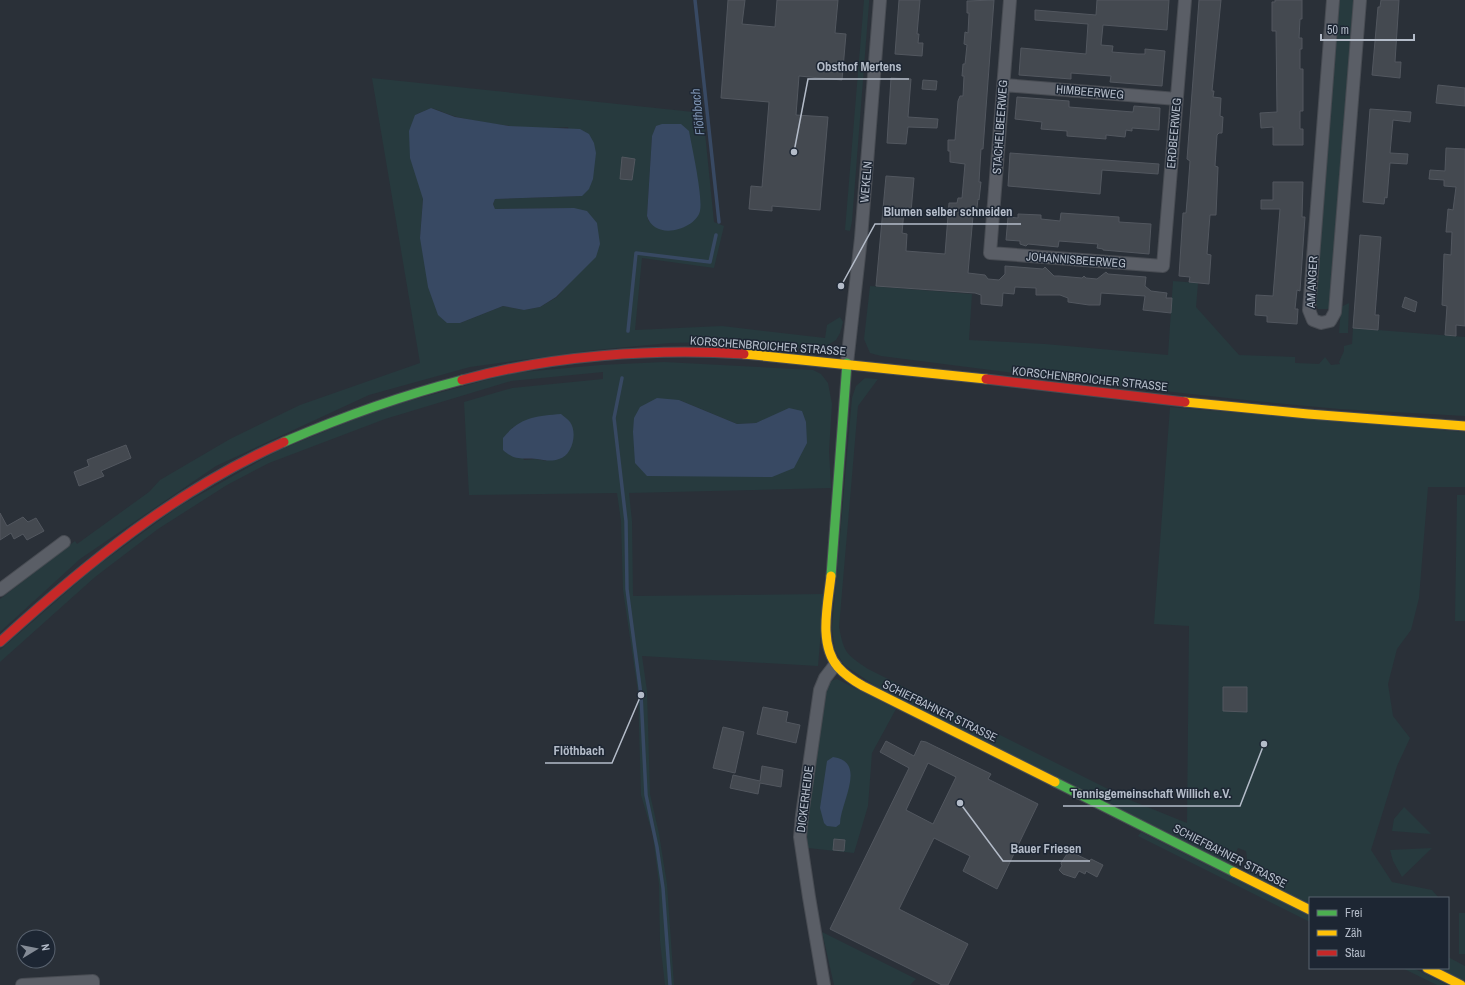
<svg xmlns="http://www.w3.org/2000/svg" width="1465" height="985" font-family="'Archivo Narrow',sans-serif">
  <rect width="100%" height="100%" fill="#2a3038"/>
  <!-- green -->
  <path fill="#273a3e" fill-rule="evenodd" d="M864,0H869V3L852,221L850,231L845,230Z
    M1339,0H1356L1331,306L1328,309H1318L1315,301Z
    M372,78L703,113L714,222L724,226L714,268L642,258L635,330L722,326L825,338L827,325L840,317L843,322L840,333L836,340L826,346L806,349L713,342L670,343L595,350L470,367L369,395L216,466L80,559L0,632V599L75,541L77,544L149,492L160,480L230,439L300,405L420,363ZM431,108C440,110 448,115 457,117C494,125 531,130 568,127L582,196L495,199L493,204L495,209L573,208L570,282L557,297L540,307L524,310L503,306L460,323L420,238L423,199L415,115ZM656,126L649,222L647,216L652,137Z
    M1173,281L1198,283L1196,307L1239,355L1295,357V363L1319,364L1325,357L1331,365L1340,364L1339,362L1344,351V346L1352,344L1353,328L1465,337V416L1339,409L1255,401L1109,385L881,356L870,353L864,339L870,286L972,294L969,340L1045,344L1168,355Z
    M1349,303L1348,333H1339L1341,307Z
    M664,362L813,370L821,374L828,383L832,404L829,451L831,488L629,493L632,521L633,596L824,594L818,666L642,656L647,691L650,794L659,834L667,884L674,985H665L660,941L659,884L653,836L641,795L638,692L623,590L621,521L617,493L469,495L464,402L512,388L603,379V372L511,381L385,419L269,463L227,485L158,529L95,577L0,662V650L93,569L178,507L277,451L379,409L512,373L600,365ZM679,400L737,424L756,423L769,418L647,476ZM512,427L547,461L536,459L524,460Z
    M865,378L878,379L858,406L839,627C844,653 846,654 868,669L1130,800L1187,823L1189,626L1154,624L1170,407L1465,432V487H1428L1419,598L1411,630L1397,649L1388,684L1393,716L1410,738L1397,766L1371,850L1392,882L1432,890L1439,898H1310V904L1249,874L1246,851L1238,848L1230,864L880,689L844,665L835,650L832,628L852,398L856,386Z
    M1457,495H1465V621H1455Z
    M837,679L896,709L872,753L868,806L854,853L808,848L805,829L824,693L830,681Z
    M1404,807L1431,834L1392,831L1394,819Z
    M1141,832L1310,916V922L1138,836Z
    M1432,848L1402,877L1393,861L1390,850Z
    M1459,913H1465V954H1459Z
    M822,932L916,979L910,985H834Z
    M1448,957L1465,966V981L1439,968H1448Z
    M1402,968H1413L1447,985H1437Z"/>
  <!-- water -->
  <path fill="#384963" d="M431,108L455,117L509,126L580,129L589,134L594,143L596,153L593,179L589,189L582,196L495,199L493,204L495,209L574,208L587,211L597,223L600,244L596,257L556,297L540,307L524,310L503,306L460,323H447L438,315L428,287L420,238L423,199L410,158L409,131L415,115Z
    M662,124H681L689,131C692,148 703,196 700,211C696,229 655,242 647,216L652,136L656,126Z
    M657,398L679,400L737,424L756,423L789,408L802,411L806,422L807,443L794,468L772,477L647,476L635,463L633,432L634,418L640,407Z
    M561,414C564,417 568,419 570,422C578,433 572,456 559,459C551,462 544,460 537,459C522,457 516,462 503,450V438C520,417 536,416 561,414Z
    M833,757C868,762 840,803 840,824L836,827L827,826L824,823L820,808L827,761Z"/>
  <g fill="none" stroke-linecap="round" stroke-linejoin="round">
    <!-- stream -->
    <path stroke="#384963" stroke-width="3.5" d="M695,0L719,222
      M628,331L636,253L710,262L716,235
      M622,378L614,418L626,521L627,589L641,695L646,795L657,847L663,888L670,985"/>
  </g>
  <!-- building -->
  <path fill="#444950" stroke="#52575f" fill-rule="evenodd" d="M728,0H745L742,24L775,27L777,0H838L835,33L846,34L842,80L799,76L796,115L828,117L820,210L772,206V211L749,209L751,186L762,187L769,102L721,98Z
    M899,0H920L917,34H919L918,43H923L922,56L895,54Z
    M994,0L983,149H981L979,182H981L979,200L978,199L976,216H973L968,273L985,275L988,279L999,280L1005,274V266L1043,269L1045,267L1054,276H1059L1082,278L1084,276L1086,278L1097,279L1106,272L1108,274L1146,277L1145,286L1151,291L1167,293L1166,298H1172L1171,313L1143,310L1145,296L1101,293L1100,305H1089L1068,302V298L1060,295H1036V288L1015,287L1014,294L1003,293L1002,306L981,304V295L975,293L876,286L886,176L914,178L911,212L904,211L902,233L907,234L906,251L945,254L949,203H957L958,198H962L965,164L950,162V151H948V140H955L958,101L960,96H963L964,76H962L963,64H965L967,45L964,44L965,32L968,33L969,13H967V1Z
    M1097,0H1169L1167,30L1103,25L1101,45L1113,46L1112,52L1138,54H1145V49L1165,51L1162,86L1110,82L1111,76L1071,73V79L1019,75L1021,48L1086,54L1088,24L1035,20V10L1096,15Z
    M1199,0H1221L1212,91H1214L1213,97L1221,98L1220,116L1223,117L1222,133H1219L1217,135L1215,166L1218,167L1216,215H1210L1207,254L1211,255L1209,284L1189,282L1190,277L1179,276L1183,213H1186L1188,189L1190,161L1187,159Z
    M1275,0H1302V19H1300L1299,38H1302V49H1300V69H1303V111H1300V129H1303V145H1273V127L1261,128L1260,113L1277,112L1276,31H1272V2H1275Z
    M1381,0H1399L1395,62H1401L1400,78L1372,75L1378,7H1380Z
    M891,78L911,79L908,117L938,119L937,128L908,127L906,144L887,143Z
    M923,80L937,81L936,90L922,89Z
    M1438,85L1465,88V106L1436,103Z
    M1017,97L1069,101V107L1133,112L1134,106L1160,108L1159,130L1132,128V131L1126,130L1125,137L1106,135V139L1067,136V131L1041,129L1042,122L1015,119Z
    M1370,109L1411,112L1410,122L1393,120L1390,153L1408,154L1407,164L1390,163L1387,198L1385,197L1384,204L1363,202Z
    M1446,148L1465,149V326L1456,325V336L1445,335L1447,306L1442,305L1444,254L1451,255L1452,232H1446L1448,209L1453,210L1456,187L1444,186V180L1429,179L1430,170L1445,171Z
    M1010,153L1159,164L1158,174L1102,170L1100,194L1008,186Z
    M622,157L635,159L632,180L620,179Z
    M1273,182H1303L1302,217H1305L1300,291L1297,290L1295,309H1298L1297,324L1267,322V316L1255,315L1256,295L1273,296L1280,209H1261V200H1273Z
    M1061,213L1119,217V222L1151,224L1149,254L1103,250V249L1097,248L1098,244L1059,241L1058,247L1028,244L1026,246L1020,244V241L1006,240L1008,217L1018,218V214L1041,215V219L1060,221Z
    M1360,235L1381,237L1375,315H1379L1378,330L1353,328Z
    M1405,297L1417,302L1415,312L1402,307Z
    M126,445L131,458L101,471L104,476L79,486L74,472L89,466L87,460Z
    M0,513L7,526L23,517L28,522L36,518L44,531L27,540L23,534L14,539L11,533L0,540Z
    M1223,687H1247V712L1223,711Z
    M763,707L788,712L786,722L800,725L796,743L757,734Z
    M723,727L744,732L735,773L713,768Z
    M886,741L914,756L921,741L926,742L991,774L988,779L1038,804L997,889L963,871L970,856L934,838L924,858L899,909L968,944L948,985H942L830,929L909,768L880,752ZM928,763L956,777L933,824L906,810Z
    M762,766L783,770L781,787L760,783L758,794L730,788L733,775L760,781Z
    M834,839L845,840L844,851L833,850Z
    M1069,851L1090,861L1091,859L1103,865L1097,877L1086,871L1085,874L1079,871L1075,878L1063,874L1059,870L1062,866L1061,863Z"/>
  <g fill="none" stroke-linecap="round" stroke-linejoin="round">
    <!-- street casing -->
    <g stroke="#484c53" stroke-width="14">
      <path id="street" d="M1010,0L990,253L1163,266L1185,0
        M1333,0L1309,310L1313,320L1321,323L1330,321L1335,312L1360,0
        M1004,85L1177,99
        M847,363L861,238L880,0
        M0,590L64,542
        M22,985L93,981V985
        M824,985L809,897L800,837L802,815L820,690L825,678L835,665"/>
    </g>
    <!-- fast casing -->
    <g stroke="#484c53" stroke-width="11">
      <path id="fast" d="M284,442C342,417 400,396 462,380
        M831,576L847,363
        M1055,782L1234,872"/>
    </g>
    <!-- slow casing -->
    <g stroke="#484c53" stroke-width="11">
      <path id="slow" d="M744,354L986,379
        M1185,402L1308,414L1465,426
        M831,576C828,604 818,644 838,667C845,675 854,681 863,686L1055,782
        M1234,872L1310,910
        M1427,968L1461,985"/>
    </g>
    <!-- jam casing -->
    <g stroke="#484c53" stroke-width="11">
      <path id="jam" d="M986,379L1185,402
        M462,380C550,356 652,348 744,354
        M0,642C86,564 176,490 284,442"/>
    </g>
    <!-- street -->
    <use href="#street" stroke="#5a5e66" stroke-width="12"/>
    <!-- fast -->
    <use href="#fast" stroke="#4caf50" stroke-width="9"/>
    <!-- slow -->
    <use href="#slow" stroke="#ffc107" stroke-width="9"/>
    <!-- jam -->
    <use href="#jam" stroke="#c62828" stroke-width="9"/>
  </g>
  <g text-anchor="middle" stroke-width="3" stroke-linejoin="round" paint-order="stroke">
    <!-- street labels -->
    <g font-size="12" fill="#b4bcc9" stroke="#1d2633">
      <text transform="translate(1090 92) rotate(5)" y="4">HIMBEERWEG</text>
      <text transform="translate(1000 127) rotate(-86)" y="4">STACHELBEERWEG</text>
      <text transform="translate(1174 133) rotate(-85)" y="4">ERDBEERWEG</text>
      <text transform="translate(866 182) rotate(-85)" y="4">WEKELN</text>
      <text transform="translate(1076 260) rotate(4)" y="4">JOHANNISBEERWEG</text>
      <text transform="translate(1312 282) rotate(-87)" y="4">AM ANGER</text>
      <text transform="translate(768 346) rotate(4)" y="4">KORSCHENBROICHER STRASSE</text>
      <text transform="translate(1090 379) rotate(6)" y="4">KORSCHENBROICHER STRASSE</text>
      <text transform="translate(940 711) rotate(26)" y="4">SCHIEFBAHNER STRASSE</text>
      <text transform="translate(805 799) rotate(-83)" y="4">DICKERHEIDE</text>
      <text transform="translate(1230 856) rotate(27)" y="4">SCHIEFBAHNER STRASSE</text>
    </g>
    <!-- water labels -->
    <g font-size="13" font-style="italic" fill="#7c92b1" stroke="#1d2633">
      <text transform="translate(697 112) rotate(-96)" y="5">Flöthbach</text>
    </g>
  </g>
  <!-- callouts -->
  <path fill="none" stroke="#b4bcc9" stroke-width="1.5" d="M794 152L808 79H909M841 286L875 224H1021M641 695L612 763H545M1264 744L1240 806H1063M960 803L1003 861H1090"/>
  <g fill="#b4bcc9" stroke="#1d2633" stroke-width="1.5">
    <circle cx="794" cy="152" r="4"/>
    <circle cx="841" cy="286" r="4"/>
    <circle cx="641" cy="695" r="4"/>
    <circle cx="1264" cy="744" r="4"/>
    <circle cx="960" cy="803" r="4"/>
  </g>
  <g font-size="13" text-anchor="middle" font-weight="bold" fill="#b4bcc9" stroke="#1d2633" stroke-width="3" stroke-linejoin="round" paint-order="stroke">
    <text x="859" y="71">Obsthof Mertens</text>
    <text x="948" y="216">Blumen selber schneiden</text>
    <text x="579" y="755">Flöthbach</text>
    <text x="1151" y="798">Tennisgemeinschaft Willich e.V.</text>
    <text x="1046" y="853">Bauer Friesen</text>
  </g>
  <!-- legend -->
  <rect x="1309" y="897" width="140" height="72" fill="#1d2633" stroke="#59626f"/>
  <rect x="1317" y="910" width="20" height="6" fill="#4caf50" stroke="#59626f"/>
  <text x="1345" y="917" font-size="12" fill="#b4bcc9">Frei</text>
  <rect x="1317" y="930" width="20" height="6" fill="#ffc107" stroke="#59626f"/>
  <text x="1345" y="937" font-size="12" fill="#b4bcc9">Zäh</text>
  <rect x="1317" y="950" width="20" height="6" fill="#c62828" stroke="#59626f"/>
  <text x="1345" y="957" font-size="12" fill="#b4bcc9">Stau</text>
  <!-- north arrow -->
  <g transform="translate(36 949) rotate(80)"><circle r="19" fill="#1d2633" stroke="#59626f"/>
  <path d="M0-3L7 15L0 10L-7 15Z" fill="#848b96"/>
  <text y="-6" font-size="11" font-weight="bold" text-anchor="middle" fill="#b4bcc9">N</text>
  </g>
  <!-- scale -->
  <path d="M1321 34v6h93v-6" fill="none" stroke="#b4bcc9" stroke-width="2"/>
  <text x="1327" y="34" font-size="12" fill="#b4bcc9" stroke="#1d2633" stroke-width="3" paint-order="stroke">50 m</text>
</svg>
